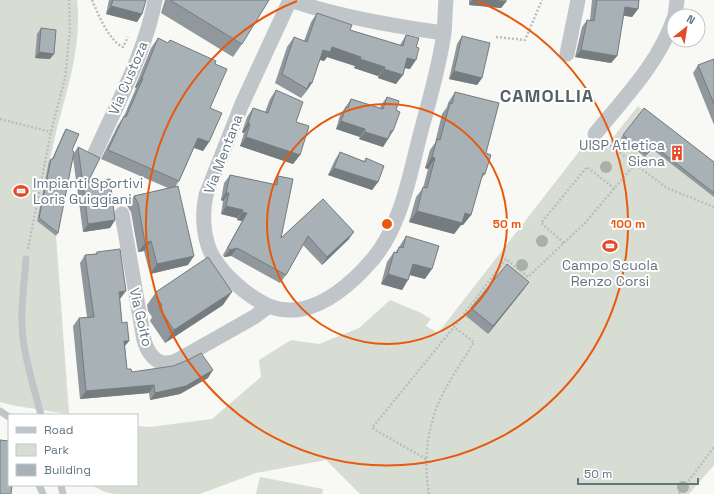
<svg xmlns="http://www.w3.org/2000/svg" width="714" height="494" font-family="'Space Grotesk',sans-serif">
  <rect width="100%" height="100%" fill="#f8f8f5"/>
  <!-- green -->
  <path fill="#d8ddd4" d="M0,0H77C82,44 68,87 57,128C50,159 43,190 37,221L56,236L69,413L74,415L16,406L0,402Z
    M638,106L714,167V465L689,494H360L326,460L256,473L200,494H115L105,492L91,485H137V426L150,427L212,419L261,377L259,360L291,340L319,344L359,328L390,300L421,313L431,319L426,326L438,333L588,140L603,150Z
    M260,477L323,489L322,494H256Z"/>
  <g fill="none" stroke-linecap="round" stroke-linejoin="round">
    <!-- path -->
    <path stroke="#babec0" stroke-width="2.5" stroke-dasharray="2 2" stroke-linecap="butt" d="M92,0C98,14 109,41 123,47L128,37
      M496,37L525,40L542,0
      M0,119L51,132
      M607,143L667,188L714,207
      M564,243L541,223L587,167L615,189
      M28,249L51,132L65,78L70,30L69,0
      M426,459L372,428L454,327L506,259L528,277L585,223L634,165
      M429,494C424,466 426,439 435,412C443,388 461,364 474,342L454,327
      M679,494L714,447"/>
    <!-- service -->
    <path stroke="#c0c5c9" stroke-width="7" d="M26,259C24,288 19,317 24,346C28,369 35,392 41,415
      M0,411L9,417
      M39,485L43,494
      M61,485L63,494"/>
    <!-- minor -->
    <path stroke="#c0c5c9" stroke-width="15" d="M675,16L677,0
      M444,33C392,26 339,17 290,0L242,104L206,195C202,213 203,234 210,251C220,273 248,297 269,306C279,310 291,311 302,309C330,303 355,280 373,259C400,227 409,179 419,139C428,104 439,69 444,33C445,22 445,11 446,0
      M567,54L578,0
      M595,134C624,98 659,63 674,18
      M95,153C116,106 146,51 155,0
      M122,214L144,340C149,357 160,369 178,360L254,317L269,306"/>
  </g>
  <!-- trees -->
  <g fill="#a8b2a4">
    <circle cx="606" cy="167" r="6"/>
    <circle cx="542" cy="241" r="6"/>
    <circle cx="522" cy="265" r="6"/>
    <circle cx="683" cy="487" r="6"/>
  </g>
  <!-- wall -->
  <path fill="#90989d" d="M109,0H146L142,14L137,22L106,14Z
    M165,0H269L242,44L233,57L161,13L164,3Z
    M469,0H506L501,8L469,5Z
    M592,0H639L638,9L632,17L623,15L617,56L611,63L575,57L582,27L587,20H590Z
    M317,13L350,30L400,45L406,35L410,69L404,68L396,84L378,78V76L354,68L355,66L327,57L324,61L320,60L306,92L301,98L275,83L287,47L294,37L304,41L311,22Z
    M41,28L50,59L35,58L37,34Z
    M462,36L482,78L477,85L449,79L457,44Z
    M158,38L168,43L170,40L215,64L210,108L209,142L203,151L194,148L179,181L175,187L188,265L150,274L144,251L138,252L131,212L127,206L134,196L168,188L101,159L118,125L124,116L136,88L135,87L151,48Z
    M714,59V125L693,73L698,65Z
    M276,90L296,122L300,155L293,164L240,146L244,133L242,132L247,117L253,108L265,112L270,99Z
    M455,92L486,153L485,174L481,179L471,215L463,225H461L454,234L409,222L416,197L423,188L428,169L425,168L430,150L435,143L442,114L447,107L448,103Z
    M387,97L396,110L388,139L383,147L359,139L360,137L336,129L340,115L351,99L380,108L381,105Z
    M644,108L714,162V197L652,149L645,157L621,138Z
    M66,129L72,150L74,153L78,147L88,182L115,220L110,228L83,232L73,158L58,233L56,236L37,221L49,161L51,159H52L64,132Z
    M340,152L364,161L366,158L378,182L372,190L328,175L335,160Z
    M230,175L273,184L278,176L281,238L323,199L349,239L322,265L303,245L286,275L280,283L231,256L224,257L223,255L242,221L237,220V218L221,214L223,201L221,200L224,183Z
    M406,236L425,279L410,275L402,290L381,284L387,262L394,252L395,253L399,247Z
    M97,252L120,299L122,323L129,341L125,346L127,369L132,372L208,378L180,394L150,400L149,393L80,399L73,326L79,318L87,317L80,263L85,255L95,254Z
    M529,282L524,289L488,334L466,316L471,308Z
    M156,292L223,305L165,343L150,321L152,317L148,311L147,305Z"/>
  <!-- shaded-wall -->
  <path fill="#757c7f" d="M472,0H492L506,2L501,8L469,5Z
    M111,6L142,14L137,22L106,14Z
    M625,7L638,9L632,17L619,15Z
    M332,47L361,57L355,66L327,57L324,61L317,59L323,50Z
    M581,50L617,56L611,63L575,57Z
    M39,52L54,54L50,59L35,58Z
    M407,58L416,60L410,69L400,67Z
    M360,59L385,67L378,76L354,68Z
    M384,69L403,75L396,84L378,78Z
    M454,71L482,78L477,85L449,79Z
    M142,78H143L136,88L135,87Z
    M310,82L312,83L306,92L307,89Z
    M341,121L365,129L360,137L336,129Z
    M248,123L250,124L244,133L242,132Z
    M391,131H393L383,147L359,139L365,132Z
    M246,137L300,155L293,164L240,146Z
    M198,138L209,142L203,151L192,147Z
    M432,157L435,158L428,169L425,168Z
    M334,168L378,182L372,190L328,175Z
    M226,193H229L223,201L221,200Z
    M226,206L243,210L237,218L221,214Z
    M417,211L465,213L471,215L463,225H461L454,234L409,222Z
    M242,212L247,213L242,221L237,220Z
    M115,220L110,228L83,232L88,224Z
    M354,232L349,239L322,265L327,257Z
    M151,241L144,251L138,252L145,243Z
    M237,248L231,256L224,257L230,250Z
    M194,256L188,265L150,274L157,264Z
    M413,264L432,269L425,279L406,274Z
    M388,274L408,280L402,290L381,284Z
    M529,282L524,289L488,334L493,326Z
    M126,291L120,299L119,292Z
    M232,292L223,305L165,343L174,330Z
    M124,341H129L123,348Z
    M213,370L208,378L180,394L150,400L155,393Z
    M154,385L149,393L80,399L86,391Z"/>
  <!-- building -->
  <path fill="#a7b1b6" stroke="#757c7f" d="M113,0H146L142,14L111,6Z
    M170,0H269L242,44Z
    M492,0H506V2Z
    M597,0H639L638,9L625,7L617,56L581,50L587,20L594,21Z
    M317,13L352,25L350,30L403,46L406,35L419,38L416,47L419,48L416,60L407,58L403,75L384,69L385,67L360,59L361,57L332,47L330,52L323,50L312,83L310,82L307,89L282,74L294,37L307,42Z
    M41,28L56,30L54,54L39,52Z
    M462,36L490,43L482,78L454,71Z
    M158,38L168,43L170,40L216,61L215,64L227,69L210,108L222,113L209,142L198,138L179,181L108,150L124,116L126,117L143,78H142Z
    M714,59V104L698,65Z
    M276,90L303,102L296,122L309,126L300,155L246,137L250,124L248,123L253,108L268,113Z
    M455,92L499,103L486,153L491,155L485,174L483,173L471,215L465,213L462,223L417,211L423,187L427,188L435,158L432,157L437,139L440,140L450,103L452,104Z
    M387,97L399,101L396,110L400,112L393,131H391L388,139L365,132V129L341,121L346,107L348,108L351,99L383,109Z
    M644,108L714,162V193L654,146L647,154L623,135Z
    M66,129L79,134L72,150L74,152L58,233L39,218L51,159H53Z
    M78,147L100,158L88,182L110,179L115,220L88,224Z
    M340,152L365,162L366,158L384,166L378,182L334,168Z
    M230,175L277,185L278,176L293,179L281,238L323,199L354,232L327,257L308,236L286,275L237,248L230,250L228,247L247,213L242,212L243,210L226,206L229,193H226Z
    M178,186L194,256L157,264L151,241L145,243L138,203L134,196Z
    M406,236L439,246L432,269L413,264L408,280L388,274L394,252L397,253L399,247L403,248Z
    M120,249L126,291L119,292L122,323L127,322L129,341H124L127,369H131L132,372L173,366L188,360L201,353L213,370L186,386L155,393L154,385L86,391L79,318L94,317L85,255L97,254V252Z
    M208,257L232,292L174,330L159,308L162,305L157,298L156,292Z
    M507,264L529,282L493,326L471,308Z
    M0,440L9,441V485H12L11,494H0Z"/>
  <!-- distance rings -->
  <g fill="none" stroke="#e8590c" stroke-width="2">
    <circle cx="387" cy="224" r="120"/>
    <path d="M477 1A241 241 0 1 1 297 1"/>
  </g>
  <!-- icons -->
  <defs>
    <g id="building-bare" transform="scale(1.2)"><path d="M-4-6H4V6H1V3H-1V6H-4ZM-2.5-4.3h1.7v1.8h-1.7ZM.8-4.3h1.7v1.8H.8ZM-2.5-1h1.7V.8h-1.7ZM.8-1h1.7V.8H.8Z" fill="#e54b28" stroke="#fff" stroke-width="2.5" paint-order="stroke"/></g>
    <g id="stadium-bare" transform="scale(1.2)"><path d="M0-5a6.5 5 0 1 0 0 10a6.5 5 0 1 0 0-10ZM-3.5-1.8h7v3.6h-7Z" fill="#e54b28" stroke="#fff" stroke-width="2.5" paint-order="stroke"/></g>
  </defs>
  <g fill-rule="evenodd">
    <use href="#building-bare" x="677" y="153"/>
    <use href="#stadium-bare" x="21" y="191"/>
    <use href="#stadium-bare" x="610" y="246"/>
  </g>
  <g text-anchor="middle" stroke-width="4" stroke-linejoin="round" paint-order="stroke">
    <!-- street labels -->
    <g font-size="14" fill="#627580" stroke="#fff">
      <text transform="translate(128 78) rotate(-67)" y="5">Via Custoza</text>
      <text transform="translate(223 154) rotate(-69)" y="5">Via Mentana</text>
      <text transform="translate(141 317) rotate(77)" y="5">Via Goito</text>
    </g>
    <!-- poi labels -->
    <g font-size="14" fill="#627580" stroke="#fff" text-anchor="end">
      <text x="665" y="150">UISP Atletica<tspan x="665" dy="16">Siena</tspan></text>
      <text x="33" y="188" text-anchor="start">Impianti Sportivi<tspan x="33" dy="16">Loris Guiggiani</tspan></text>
      <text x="610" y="270" text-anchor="middle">Campo Scuola<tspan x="610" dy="16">Renzo Corsi</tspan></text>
    </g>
    <!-- district labels -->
    <g font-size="18" font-weight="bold" letter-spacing="1" fill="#55626b" stroke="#fff">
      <text x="547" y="102">CAMOLLIA</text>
    </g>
  </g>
  <circle cx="387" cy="224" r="6" fill="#e8590c" stroke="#fff" stroke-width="2"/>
  <g font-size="12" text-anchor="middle" font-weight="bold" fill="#e8590c" stroke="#fff" stroke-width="4" stroke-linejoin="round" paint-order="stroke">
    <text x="507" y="228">50 m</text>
    <text x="628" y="228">100 m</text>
  </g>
  <!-- legend -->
  <rect x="8" y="414" width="130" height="72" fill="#ffffff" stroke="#c0c8cc"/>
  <rect x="16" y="427" width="20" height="6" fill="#c0c5c9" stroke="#c0c8cc"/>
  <text x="44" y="434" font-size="12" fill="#627580">Road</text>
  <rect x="16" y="444" width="20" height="12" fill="#d8ddd4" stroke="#c0c8cc"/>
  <text x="44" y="454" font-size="12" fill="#627580">Park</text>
  <rect x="16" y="464" width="20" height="12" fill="#a7b1b6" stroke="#c0c8cc"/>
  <text x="44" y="474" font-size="12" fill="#627580">Building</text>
  <!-- north arrow -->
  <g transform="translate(686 28) rotate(30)"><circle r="19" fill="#ffffff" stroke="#c0c8cc"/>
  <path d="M0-3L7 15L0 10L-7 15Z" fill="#e54b28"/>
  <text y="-6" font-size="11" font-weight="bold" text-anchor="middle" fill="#627580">N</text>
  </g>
  <!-- scale -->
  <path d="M578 478v6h120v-6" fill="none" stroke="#627580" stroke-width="2"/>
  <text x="584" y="478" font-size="12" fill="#627580" stroke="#ffffff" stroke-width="3" paint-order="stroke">50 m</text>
</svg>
